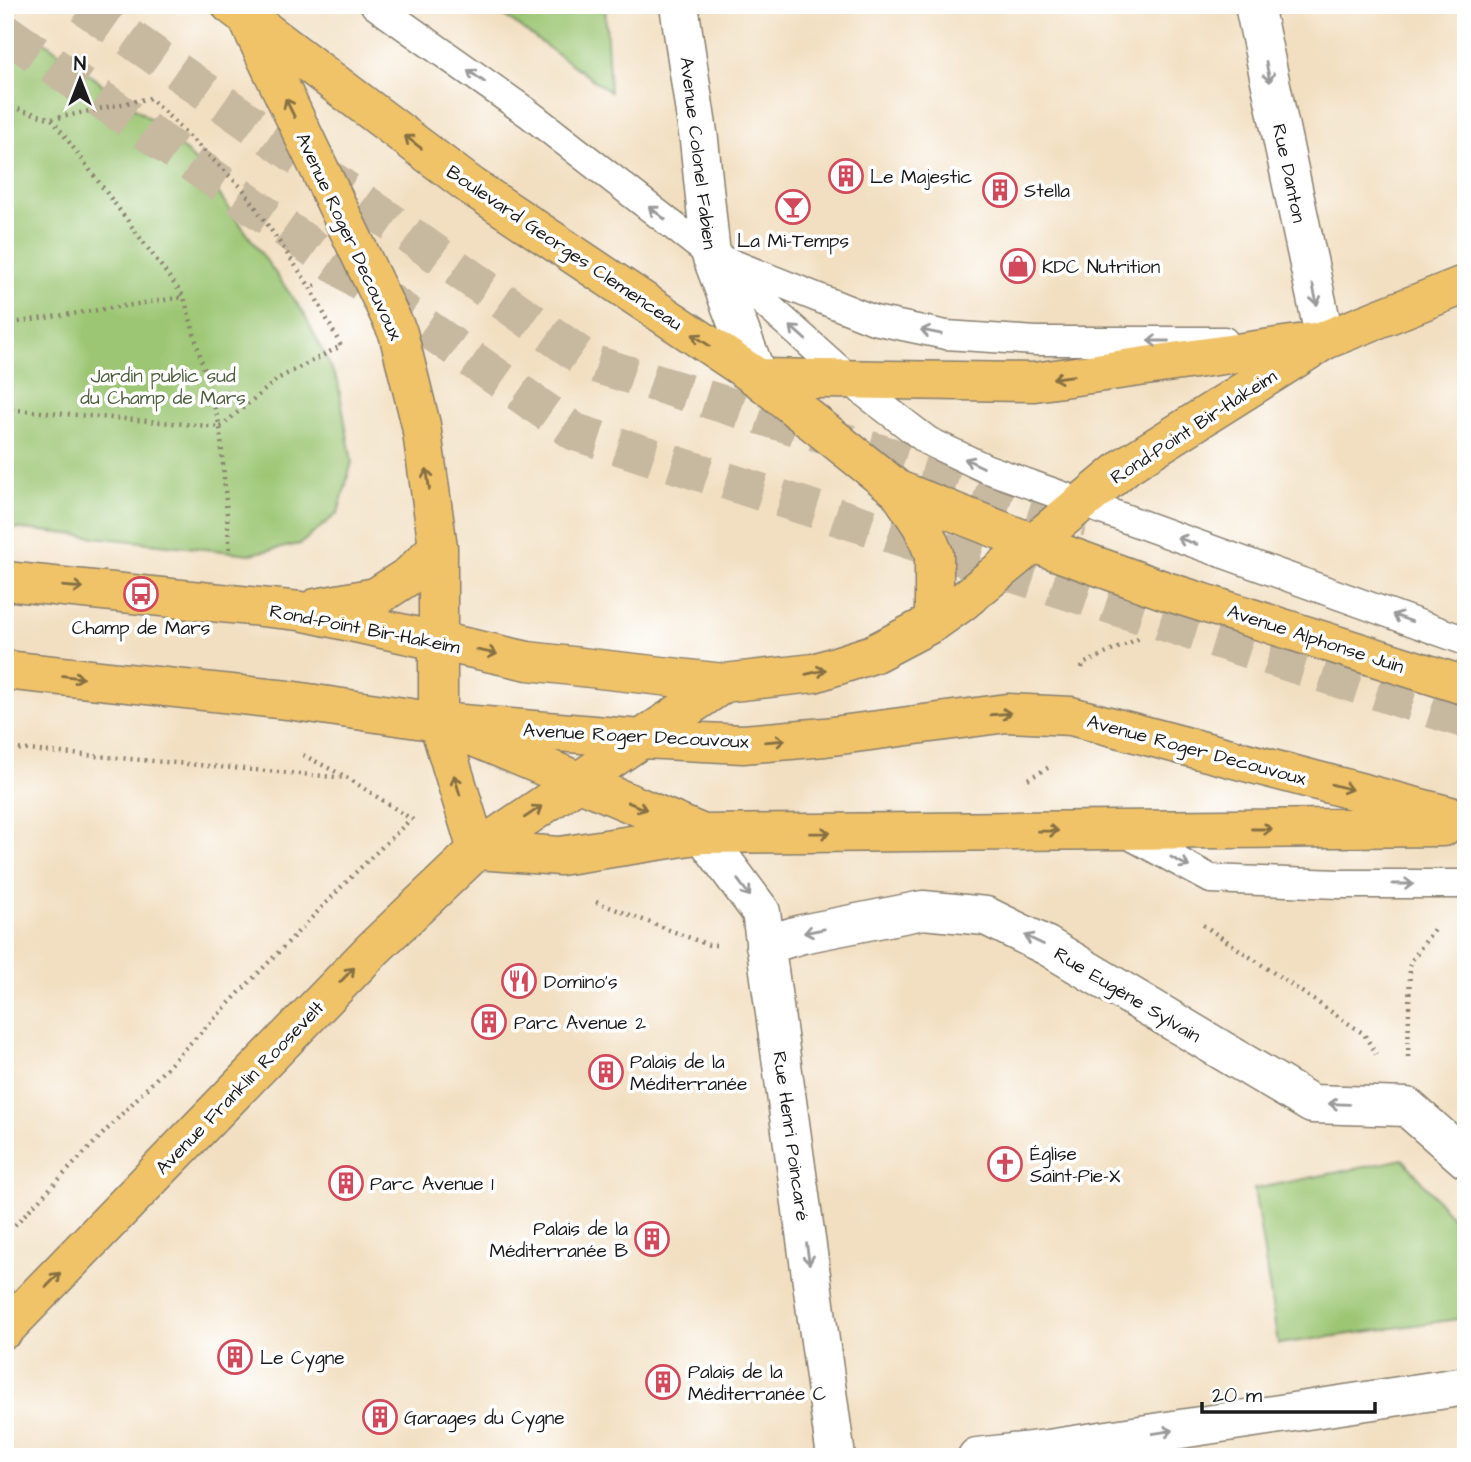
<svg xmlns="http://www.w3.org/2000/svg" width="1471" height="1462" font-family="'Architects Daughter',sans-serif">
  <rect width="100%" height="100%" fill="#fff"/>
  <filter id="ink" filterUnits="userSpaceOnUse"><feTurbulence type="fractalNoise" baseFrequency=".0143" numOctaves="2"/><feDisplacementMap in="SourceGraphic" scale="14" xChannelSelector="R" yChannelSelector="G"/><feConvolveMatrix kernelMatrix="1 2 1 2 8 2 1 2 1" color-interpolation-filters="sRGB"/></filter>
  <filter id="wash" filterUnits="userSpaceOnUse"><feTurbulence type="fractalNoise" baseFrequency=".00686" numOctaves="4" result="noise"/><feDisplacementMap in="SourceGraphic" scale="28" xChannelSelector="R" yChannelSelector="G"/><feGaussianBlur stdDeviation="1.57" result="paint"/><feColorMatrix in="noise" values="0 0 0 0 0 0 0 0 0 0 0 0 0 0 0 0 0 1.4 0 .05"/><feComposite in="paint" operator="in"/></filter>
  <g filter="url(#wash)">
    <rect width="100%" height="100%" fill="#f2dfc1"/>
    <!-- green -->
    <path fill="#9cc673" stroke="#5c7148" stroke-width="2" d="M489,5H605L610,92Z
      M5,13L161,127L196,162L303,312L338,382L352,462L338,513L300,544L250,554L5,527Z
      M1403,1159L1466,1234V1318L1278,1344L1254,1189Z"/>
  </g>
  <g filter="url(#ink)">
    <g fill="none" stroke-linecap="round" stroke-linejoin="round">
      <!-- highway-tunnel -->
      <path stroke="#c7b8a0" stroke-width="38" stroke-dasharray="38 19" stroke-linecap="butt" d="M83,5L591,363L1089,518
        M5,32L575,432L1466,720"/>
      <!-- lane casing -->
      <g stroke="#877e6e" stroke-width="31">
        <path id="lane" d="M375,5L528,113L711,255L865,393L928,441L985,468L1466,641
          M728,262L874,320L946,335L1036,341H1224
          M1122,831L1211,879L1339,884H1466"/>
      </g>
      <!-- street casing -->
      <g stroke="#877e6e" stroke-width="41">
        <path id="street" d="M679,5L699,140L711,255L758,378
          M1254,5L1325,340
          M703,834L761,912L836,1457
          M765,945L802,934L923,910L986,916L1047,946L1312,1104L1407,1107L1466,1159
          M977,1457L1048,1449L1466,1386"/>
      </g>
      <!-- primary casing -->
      <g stroke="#877e6e" stroke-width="41">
        <path id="primary" d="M231,5L471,186L758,378L898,490L922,526L934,554V622
          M250,24L398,333L421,425L438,547V722L477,850
          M758,378L1034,382L1313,342
          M898,490L1033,543L1166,591L1466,686
          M5,581L300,611L528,661L724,683L814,673L873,654L934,622L961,603L1127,465L1325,340L1466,284
          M316,608L376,597L410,575L438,547
          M5,670L288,700L438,722L642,739L743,744L825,737L1007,713L1071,716L1466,820
          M469,735L703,834
          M477,850L560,856L703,834L1443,827
          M5,1329L373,949L477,850L724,683"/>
      </g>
      <!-- path -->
      <path stroke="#877e6e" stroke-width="4.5" stroke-dasharray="2 5" stroke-linecap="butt" d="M5,105L52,119L184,297L220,427L279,378L341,346L310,287L320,284
        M52,119L150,98L243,189L310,287
        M5,324L184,297
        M5,409L220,427L230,553
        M1082,668L1083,664L1142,637
        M5,748L346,778
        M303,755L348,778L416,822
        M1028,779L1051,766
        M596,902L709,945H716
        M1203,925L1364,1034L1376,1054
        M1408,1057L1410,963L1434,929
        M5,1235L355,873L411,819"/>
      <!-- lane -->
      <use href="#lane" stroke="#fff" stroke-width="28"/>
      <!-- street -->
      <use href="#street" stroke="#fff" stroke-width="38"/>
      <!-- primary -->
      <use href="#primary" stroke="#f0c369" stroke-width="38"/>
    </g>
    <!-- one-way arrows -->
    <defs><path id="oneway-shaft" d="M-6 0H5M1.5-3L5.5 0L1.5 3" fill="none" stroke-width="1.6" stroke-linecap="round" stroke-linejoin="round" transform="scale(1.75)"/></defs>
    <g stroke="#999">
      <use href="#oneway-shaft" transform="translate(1268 72) rotate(78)"/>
      <use href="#oneway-shaft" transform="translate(476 76) rotate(-145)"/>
      <use href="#oneway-shaft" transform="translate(657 213) rotate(-142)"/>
      <use href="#oneway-shaft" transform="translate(1315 295) rotate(78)"/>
      <use href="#oneway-shaft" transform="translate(931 332) rotate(-168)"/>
      <use href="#oneway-shaft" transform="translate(798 333) rotate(-138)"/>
      <use href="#oneway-shaft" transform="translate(1158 341) rotate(180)"/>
      <use href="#oneway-shaft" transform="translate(974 463) rotate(-155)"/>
      <use href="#oneway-shaft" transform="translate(1187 541) rotate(-161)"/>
      <use href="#oneway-shaft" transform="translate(1402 618) rotate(-160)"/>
      <use href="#oneway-shaft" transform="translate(1180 862) rotate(28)"/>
      <use href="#oneway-shaft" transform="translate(1403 884)"/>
      <use href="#oneway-shaft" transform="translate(744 888) rotate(53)"/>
      <use href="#oneway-shaft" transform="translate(814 931) rotate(169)"/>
      <use href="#oneway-shaft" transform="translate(1034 940) rotate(-154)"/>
      <use href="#oneway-shaft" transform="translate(1339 1104) rotate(-178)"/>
      <use href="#oneway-shaft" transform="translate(808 1254) rotate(82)"/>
      <use href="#oneway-shaft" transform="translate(1163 1432) rotate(-9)"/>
    </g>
    <g stroke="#867042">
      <use href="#oneway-shaft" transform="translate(290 108) rotate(-116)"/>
      <use href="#oneway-shaft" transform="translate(413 142) rotate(-143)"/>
      <use href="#oneway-shaft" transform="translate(701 340) rotate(-146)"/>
      <use href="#oneway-shaft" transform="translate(1063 377) rotate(172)"/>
      <use href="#oneway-shaft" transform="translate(428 479) rotate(-98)"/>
      <use href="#oneway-shaft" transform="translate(73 587) rotate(5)"/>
      <use href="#oneway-shaft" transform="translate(487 652) rotate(12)"/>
      <use href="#oneway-shaft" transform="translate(816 672) rotate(-13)"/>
      <use href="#oneway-shaft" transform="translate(73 677) rotate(7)"/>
      <use href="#oneway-shaft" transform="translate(1001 714) rotate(-4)"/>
      <use href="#oneway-shaft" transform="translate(775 741) rotate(-5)"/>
      <use href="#oneway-shaft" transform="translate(457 785) rotate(-107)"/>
      <use href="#oneway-shaft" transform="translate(1342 787) rotate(15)"/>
      <use href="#oneway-shaft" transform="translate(637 806) rotate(23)"/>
      <use href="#oneway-shaft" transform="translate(533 812) rotate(-34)"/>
      <use href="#oneway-shaft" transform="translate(1262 829)"/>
      <use href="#oneway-shaft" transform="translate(1048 831) rotate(-1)"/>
      <use href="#oneway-shaft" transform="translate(820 833) rotate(-1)"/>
      <use href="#oneway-shaft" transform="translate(347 975) rotate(-46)"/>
      <use href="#oneway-shaft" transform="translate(53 1280) rotate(-46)"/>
    </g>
  </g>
  <!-- icons -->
  <defs>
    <g id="building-ring" transform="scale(1.75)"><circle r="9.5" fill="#fff" stroke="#d1495b" stroke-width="1.5"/><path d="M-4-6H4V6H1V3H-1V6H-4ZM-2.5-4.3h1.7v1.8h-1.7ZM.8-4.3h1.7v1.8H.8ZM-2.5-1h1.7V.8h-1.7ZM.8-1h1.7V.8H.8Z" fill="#d1495b"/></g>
    <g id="bar-ring" transform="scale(1.75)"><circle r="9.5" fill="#fff" stroke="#d1495b" stroke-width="1.5"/><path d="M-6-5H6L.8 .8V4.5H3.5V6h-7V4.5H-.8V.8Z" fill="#d1495b"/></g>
    <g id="shop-ring" transform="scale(1.75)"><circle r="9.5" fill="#fff" stroke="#d1495b" stroke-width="1.5"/><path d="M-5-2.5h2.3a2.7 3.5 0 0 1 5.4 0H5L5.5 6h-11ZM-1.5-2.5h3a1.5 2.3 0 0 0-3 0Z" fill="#d1495b"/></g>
    <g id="bus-ring" transform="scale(1.75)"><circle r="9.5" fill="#fff" stroke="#d1495b" stroke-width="1.5"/><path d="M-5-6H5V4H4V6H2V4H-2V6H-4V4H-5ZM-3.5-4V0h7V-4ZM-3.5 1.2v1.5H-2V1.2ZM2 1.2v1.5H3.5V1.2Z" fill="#d1495b"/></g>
    <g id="restaurant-ring" transform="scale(1.75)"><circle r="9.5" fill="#fff" stroke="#d1495b" stroke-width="1.5"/><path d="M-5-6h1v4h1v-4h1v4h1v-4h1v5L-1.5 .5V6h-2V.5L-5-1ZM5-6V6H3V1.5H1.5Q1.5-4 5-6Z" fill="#d1495b"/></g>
    <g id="church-ring" transform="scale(1.75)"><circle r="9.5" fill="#fff" stroke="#d1495b" stroke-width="1.5"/><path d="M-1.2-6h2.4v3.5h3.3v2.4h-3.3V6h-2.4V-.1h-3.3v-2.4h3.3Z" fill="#d1495b"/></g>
  </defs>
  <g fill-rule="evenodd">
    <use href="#building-ring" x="846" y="176"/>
    <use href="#building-ring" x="1000" y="190"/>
    <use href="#bar-ring" x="793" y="207"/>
    <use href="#shop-ring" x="1018" y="266"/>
    <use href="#bus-ring" x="141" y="594"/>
    <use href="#restaurant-ring" x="519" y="981"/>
    <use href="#building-ring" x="489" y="1022"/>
    <use href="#building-ring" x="606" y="1072"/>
    <use href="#church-ring" x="1005" y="1164"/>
    <use href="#building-ring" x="346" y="1183"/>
    <use href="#building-ring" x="652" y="1239"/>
    <use href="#building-ring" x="235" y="1357"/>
    <use href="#building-ring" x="663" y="1382"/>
    <use href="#building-ring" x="380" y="1417"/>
  </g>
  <g text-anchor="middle" stroke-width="7" stroke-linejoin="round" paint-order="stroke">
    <!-- street labels -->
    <g font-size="19" fill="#1c1c1c" stroke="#fff">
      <text transform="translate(699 153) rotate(83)" y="7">Avenue Colonel Fabien</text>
      <text transform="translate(1290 173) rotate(78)" y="7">Rue Danton</text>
      <text transform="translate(350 236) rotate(65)" y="7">Avenue Roger Decouvoux</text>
      <text transform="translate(565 247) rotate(34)" y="7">Boulevard Georges Clemenceau</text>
      <text transform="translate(1193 426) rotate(-33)" y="7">Rond-Point Bir-Hakeim</text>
      <text transform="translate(365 628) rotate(11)" y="7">Rond-Point Bir-Hakeim</text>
      <text transform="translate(1316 638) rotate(18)" y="7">Avenue Alphonse Juin</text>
      <text transform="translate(636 735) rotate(3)" y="7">Avenue Roger Decouvoux</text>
      <text transform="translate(1197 749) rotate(15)" y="7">Avenue Roger Decouvoux</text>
      <text transform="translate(1128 994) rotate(31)" y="7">Rue Eugène Sylvain</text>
      <text transform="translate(239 1087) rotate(-46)" y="7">Avenue Franklin Roosevelt</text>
      <text transform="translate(792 1136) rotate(82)" y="7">Rue Henri Poincaré</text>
    </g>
    <!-- poi labels -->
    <g font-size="19" fill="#1c1c1c" stroke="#fff" text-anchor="start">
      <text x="870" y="183">Le Majestic</text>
      <text x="1024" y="197">Stella</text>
      <text x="793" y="247" text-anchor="middle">La Mi-Temps</text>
      <text x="1042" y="273">KDC Nutrition</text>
      <text x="141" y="634" text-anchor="middle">Champ de Mars</text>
      <text x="544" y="988">Domino's</text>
      <text x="514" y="1029">Parc Avenue 2</text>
      <text x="630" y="1068">Palais de la<tspan x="630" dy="22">Méditerranée</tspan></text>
      <text x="1030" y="1160">Église<tspan x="1030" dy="22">Saint-Pie-X</tspan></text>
      <text x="370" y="1190">Parc Avenue 1</text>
      <text x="628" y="1235" text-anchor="end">Palais de la<tspan x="628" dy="22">Méditerranée B</tspan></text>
      <text x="260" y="1364">Le Cygne</text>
      <text x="688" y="1378">Palais de la<tspan x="688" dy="22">Méditerranée C</tspan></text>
      <text x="404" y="1424">Garages du Cygne</text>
    </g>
    <!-- park labels -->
    <g font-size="19" fill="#4f603f" stroke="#fff">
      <text x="163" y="382">Jardin public sud<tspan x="163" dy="22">du Champ de Mars</tspan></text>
    </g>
  </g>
  <!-- margin -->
  <rect width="1471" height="1462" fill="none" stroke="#fff" stroke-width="28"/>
  <!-- north arrow -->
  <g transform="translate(80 80)" stroke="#ffffff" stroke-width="5" paint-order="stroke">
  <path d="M0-5L12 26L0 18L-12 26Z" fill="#1c1c1c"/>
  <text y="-10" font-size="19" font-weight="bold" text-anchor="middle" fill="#1c1c1c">N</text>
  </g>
  <!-- scale -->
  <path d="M1202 1402v10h173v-10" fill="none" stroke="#1c1c1c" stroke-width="3.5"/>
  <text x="1212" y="1402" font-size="21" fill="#1c1c1c" stroke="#ffffff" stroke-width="5" paint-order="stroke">20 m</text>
</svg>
